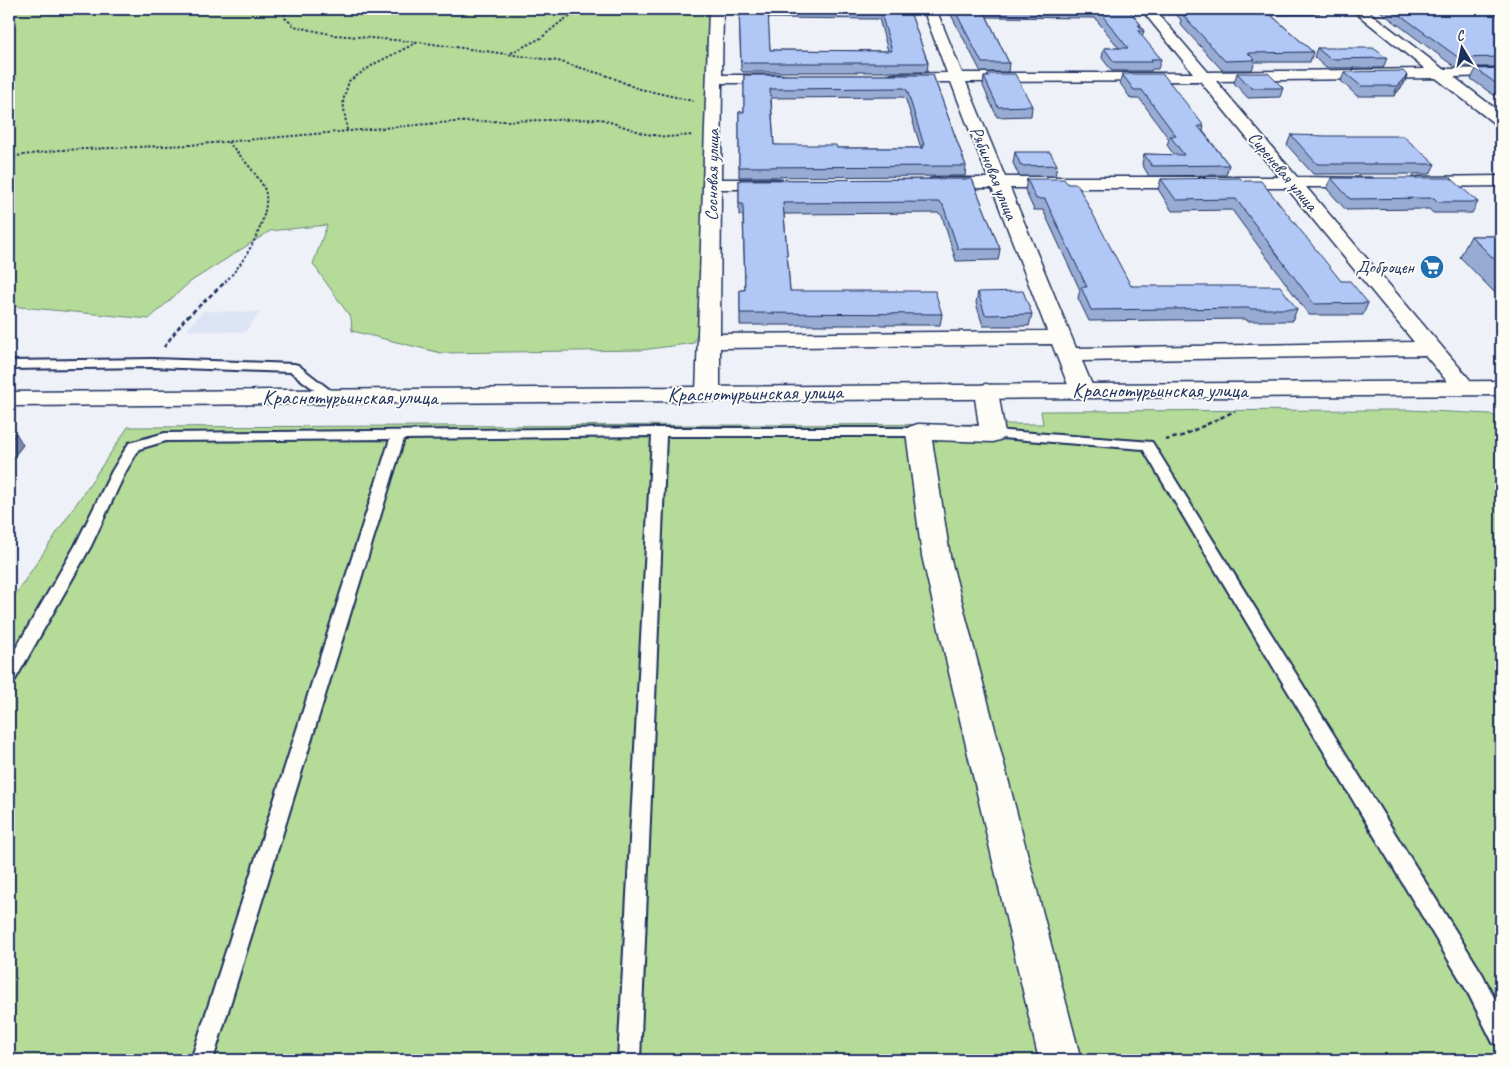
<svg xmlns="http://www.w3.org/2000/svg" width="1510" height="1069" font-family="Caveat,sans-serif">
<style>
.built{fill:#dce4f6}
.green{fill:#b4db97;stroke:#68857a}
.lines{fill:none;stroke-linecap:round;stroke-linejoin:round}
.service-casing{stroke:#1b2f5e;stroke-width:4}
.minor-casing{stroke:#1b2f5e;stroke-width:3}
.secondary-casing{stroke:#1b2f5e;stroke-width:3}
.path-far1{stroke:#1b2f5e;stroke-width:2;stroke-dasharray:2.5 2;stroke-linecap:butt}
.path{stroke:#1b2f5e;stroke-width:2.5;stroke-dasharray:4.5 3;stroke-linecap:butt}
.service{fill:#fdfcf7;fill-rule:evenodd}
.minor{fill:#fdfcf7;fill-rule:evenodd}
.secondary{fill:#fdfcf7;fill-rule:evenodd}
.wall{fill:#98abd3;stroke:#1b2f5e;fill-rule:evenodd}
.shaded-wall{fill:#7c8bac;stroke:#1b2f5e}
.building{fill:#b1c7f5;stroke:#1b2f5e;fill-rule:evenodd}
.labels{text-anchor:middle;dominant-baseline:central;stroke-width:4;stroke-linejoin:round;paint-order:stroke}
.far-street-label{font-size:18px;fill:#1b2f5e;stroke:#fdfcf7}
.far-poi-label{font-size:18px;fill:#1b2f5e;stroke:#fdfcf7;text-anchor:end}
.street-label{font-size:21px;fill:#1b2f5e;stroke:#fdfcf7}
</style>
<rect width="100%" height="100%" fill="#eef1f7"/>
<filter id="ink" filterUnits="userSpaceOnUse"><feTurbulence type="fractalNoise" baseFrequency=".02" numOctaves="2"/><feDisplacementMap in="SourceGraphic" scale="10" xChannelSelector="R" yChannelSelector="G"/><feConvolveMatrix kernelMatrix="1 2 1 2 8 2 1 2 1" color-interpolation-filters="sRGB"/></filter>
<g filter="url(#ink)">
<path class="built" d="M203,311L260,312L245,332L187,330Z"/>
<g class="green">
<path d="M9,9H711L698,330L694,343L642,350L441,353L352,331L351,318L313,264L327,225L270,231L190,282L149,319L9,306Z"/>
<path d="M1409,410L1490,414L1501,420V1060H9V604L128,427L1043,424L1041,411Z"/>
</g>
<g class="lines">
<g class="service-casing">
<g id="service">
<path d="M153,359L294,364L298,365L339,397L333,401L328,400L291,372L153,367L9,369V361Z"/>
<path d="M659,428H918L925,432L918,436H666L640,1060H618L652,436L404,439L213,1060H191L390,439L166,441L139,449L126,471L91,546L15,680L9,682V660L75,546L112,471L129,443L165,433Z"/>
<path d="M993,430L1152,442L1483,975L1501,1012V1046L1493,1043L1467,991L1143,449L988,437L986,434L988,431Z"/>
</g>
</g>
<g class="minor-casing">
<g id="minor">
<path d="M709,9H723L722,75H780L785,76L787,79L785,82L780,83H722L721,179H776L782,180L785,184L782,188L776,189H721L720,334L1047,331L992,188H936L930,187L927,183L930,179L936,178H988L951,82H895L890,81L888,78L890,75L895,74L947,73L923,9H936L962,73H1193L1141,9H1154L1208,72L1425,69L1351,9H1365L1443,69L1501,68V76L1454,77L1501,113V126L1495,124L1436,78L1216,81L1297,177L1372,178L1375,182L1372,186L1366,187H1306L1477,388L1473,393L1465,395L1457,393L1425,355L1082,361L1094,390L1090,395L1082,397L1074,395L1070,390L1052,344L720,348V393L716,398L708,400L700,398L696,393ZM1200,81L1279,177H1005L966,82ZM1010,188H1287L1414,342L1076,348Z"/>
<path d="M1501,176V186L1419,187L1413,186L1410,182L1413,178L1419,177Z"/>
<path d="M986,384L994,386L998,391L1005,434L1002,439L993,442L932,440L950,556L1081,1060H1039L922,556L906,432L909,427L918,424L979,426L974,391L978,386Z"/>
</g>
</g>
<g class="secondary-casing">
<path id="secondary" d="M1501,381V395L9,406V392Z"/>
</g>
<g class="path-far1">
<path d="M283,9L285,18L294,26L311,30L335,35L418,42L558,61L611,77L636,88L693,101"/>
<path d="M511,53L541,38L563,20L588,9"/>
<path d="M347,130L343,101L349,81L376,63L418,42"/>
<path d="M9,157L60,150L190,145L451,122L601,119L646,134L667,137L693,135"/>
<path d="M222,285C242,267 269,223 266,194C264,181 237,152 228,142"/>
</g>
<g class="path">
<path d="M164,347L184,320L223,284"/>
<path d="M1165,440L1182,436L1235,411"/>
</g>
<use href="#service" class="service"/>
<use href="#minor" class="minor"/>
<use href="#secondary" class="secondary"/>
</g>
<g class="wall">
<path d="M739,9H909L928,63L927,72H743L741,70ZM768,18L879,19L888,51L770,50Z"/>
<path d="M948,9H1128L1141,25V27L1144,31L1142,37L1161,59L1158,69H1152L1151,71H1112L1102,58L1104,48H1119L1095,18L987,17L1009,63L1008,72H981Z"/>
<path d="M1171,9H1321L1319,14L1271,15L1313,52L1310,62H1255L1252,70H1222L1180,24L1181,20Z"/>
<path d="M1377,9H1488L1501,17V67H1455Z"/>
<path d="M1317,48L1387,58L1383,68H1326L1314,57Z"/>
<path d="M1501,68V100L1471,79L1476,69Z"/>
<path d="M1344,72L1407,75L1404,84L1394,96H1357L1341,81Z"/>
<path d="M1237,73L1283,88L1280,97L1248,98L1234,83Z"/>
<path d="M988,74L1032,106L1031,116L997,117L983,86L984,77H987Z"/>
<path d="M1122,74L1204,126L1203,131L1229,165L1226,175L1149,176L1142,164L1144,154L1174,155L1167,145L1169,139L1140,99H1131L1120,83Z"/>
<path d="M744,75H933L966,166L965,176L739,177V112H744ZM903,97L906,100L921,148H837L774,145L771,98Z"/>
<path d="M1291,135L1435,164L1430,174H1313L1287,145Z"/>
<path d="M1015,152L1057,165L1055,176H1019L1013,163Z"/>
<path d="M1331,178L1478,202L1472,213H1433L1429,209L1346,210L1327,189Z"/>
<path d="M972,179L1000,249L998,260L956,261L942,216L939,213L784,214L790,291L942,314L940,325H740V290H745L743,215H739V180Z"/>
<path d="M1027,179L1131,286L1297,309L1292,321H1247L1246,319L1089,321L1078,298L1080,290L1043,210H1034L1025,190Z"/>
<path d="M1161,179L1243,181L1341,281L1368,303L1363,315H1309L1232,210L1172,211L1158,189Z"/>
<path d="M1498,228H1501V296H1498L1460,257L1471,236H1494Z"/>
<path d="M978,292L1032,314L1029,326H983L976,303Z"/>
</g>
<g class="shaded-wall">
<path d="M1407,75L1404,84L1394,96L1397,86Z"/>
<path d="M16,433L23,445L9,463V442Z"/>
</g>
<g class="building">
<path d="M739,9H909L928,63H743L741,61ZM768,10H880L892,51L770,50Z"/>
<path d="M954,9H983L1009,63H982Z"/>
<path d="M1068,9H1128L1141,25H1138L1144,31H1138L1161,59H1151L1153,62H1114L1104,48H1128L1097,9Z"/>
<path d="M1181,9H1264L1313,52L1248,53L1255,60L1225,61L1183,15H1187Z"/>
<path d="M1392,9H1488L1501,17V57L1459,58Z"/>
<path d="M1317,48H1373L1387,58L1330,59Z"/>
<path d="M1501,68V87L1476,69Z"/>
<path d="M1403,71L1407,75L1397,86H1361L1344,72Z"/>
<path d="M1237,73H1268L1283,88H1251Z"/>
<path d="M988,74H1015L1032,106L998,107L984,77H989Z"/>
<path d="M1122,74H1163L1204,126H1198L1229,165L1152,166L1144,154L1184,155L1170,136H1176L1142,90H1134Z"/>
<path d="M744,75H933L966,166L739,167V112H744ZM904,88L907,90L924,145H922L923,148H837L836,145H774L770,89Z"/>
<path d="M1291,135L1327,136H1403L1435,164H1317Z"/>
<path d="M1015,152H1050L1057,165L1021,166Z"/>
<path d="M1240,178L1243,181H1261L1341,281H1350L1368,303L1314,304L1236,199L1176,200L1161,179Z"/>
<path d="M1331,178H1451L1478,202H1438L1434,198L1350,199Z"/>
<path d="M972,179L1000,249H958L943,205L940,202L783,203L790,291H935L942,314L740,313V290H745L743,204H739V180Z"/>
<path d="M1027,179H1064L1068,184H1077L1131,286H1280L1297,309H1251L1250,308L1091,310L1081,287H1087L1045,199H1036Z"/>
<path d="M1471,236H1501V266Z"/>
<path d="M1023,291L1032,314L985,315L978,292Z"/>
<path d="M9,433H16L9,442Z"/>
</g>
</g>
<defs>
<g id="supermarket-disc" transform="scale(1.25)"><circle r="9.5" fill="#1f6fb2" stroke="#fdfcf7"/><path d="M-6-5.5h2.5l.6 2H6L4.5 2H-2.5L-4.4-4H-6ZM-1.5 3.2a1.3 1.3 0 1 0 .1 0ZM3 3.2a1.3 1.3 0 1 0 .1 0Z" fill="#fff"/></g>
</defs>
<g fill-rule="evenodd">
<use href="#supermarket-disc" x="1432" y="267"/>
</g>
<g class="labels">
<g class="far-street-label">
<text transform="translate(1283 171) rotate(50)">Сиреневая улица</text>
<text transform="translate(994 173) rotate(68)">Рябиновая улица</text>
<text transform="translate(712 175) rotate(-89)">Сосновая улица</text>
</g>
<g class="far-poi-label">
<text x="1414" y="267">Доброцен</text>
</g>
<g class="street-label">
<text x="1160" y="390">Краснотурьинская улица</text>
<text transform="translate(755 393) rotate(-1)">Краснотурьинская улица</text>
<text x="350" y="397">Краснотурьинская улица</text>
</g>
</g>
<rect width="1510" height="1069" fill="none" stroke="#fdfcf7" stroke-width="30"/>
<rect x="15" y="15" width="1480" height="1039" fill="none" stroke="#1b2f5e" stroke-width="2" filter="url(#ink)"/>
<g transform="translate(1462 48) rotate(350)" stroke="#fdfcf7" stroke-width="4" paint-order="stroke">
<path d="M0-4L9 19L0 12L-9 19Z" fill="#1b2f5e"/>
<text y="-8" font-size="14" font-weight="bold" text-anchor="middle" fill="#1b2f5e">С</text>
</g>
</svg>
